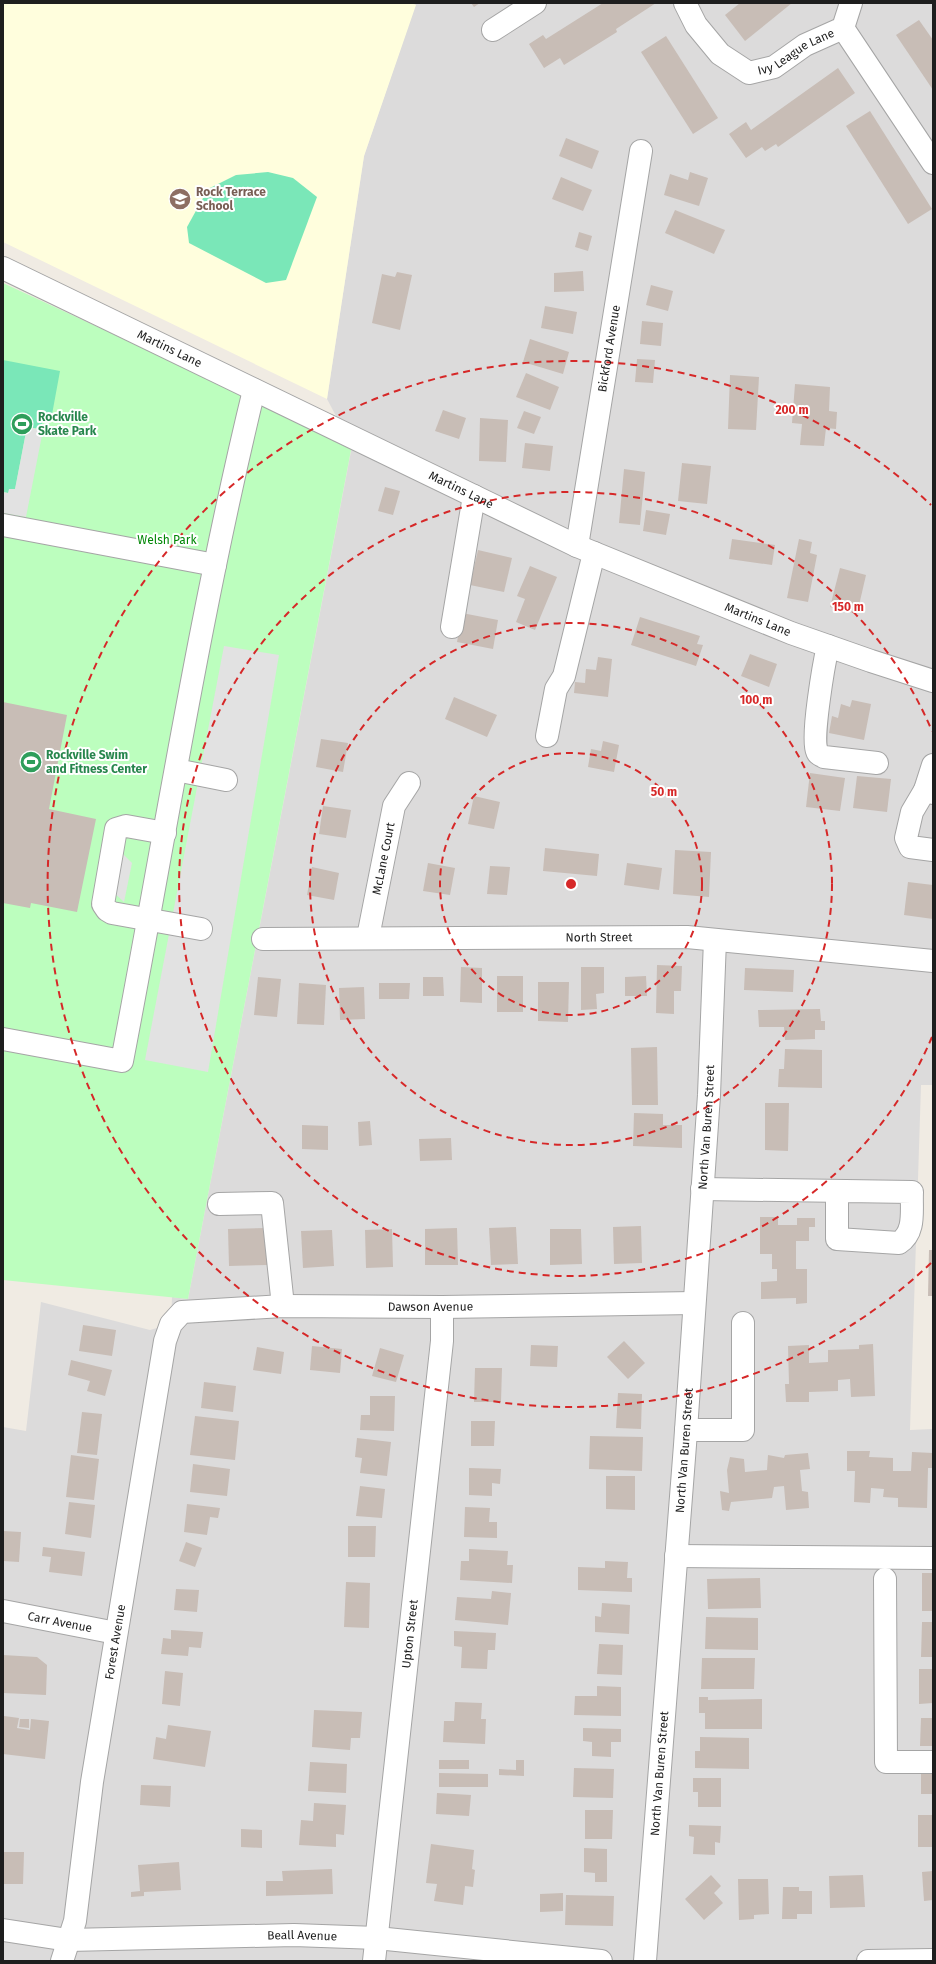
<svg xmlns="http://www.w3.org/2000/svg" width="936" height="1964" font-family="'Fira Sans',sans-serif">
<style>
.residential{fill:#dcdbdb}
.education{fill:#fffedd}
.park{fill:#bcfebe}
.pitch{fill:#7ae7b8}
.parking{fill:#e2e2e2}
.building{fill:#c8bdb6}
.lines{fill:none;stroke-linecap:round;stroke-linejoin:round}
.minor-casing{stroke:#a5a5a5;stroke-width:24}
.minor{stroke:#fff;stroke-width:22}
.ring{fill:none;stroke:#d62828;stroke-width:2;stroke-dasharray:7 5}
.labels{text-anchor:middle;dominant-baseline:central;stroke-width:4;stroke-linejoin:round;paint-order:stroke}
.street-label{font-size:12px;fill:#1e1e1e;stroke:#fff}
.education-label{font-size:12px;font-weight:bold;fill:#785e54;stroke:#fff;text-anchor:start}
.leisure-label{font-size:12px;font-weight:bold;fill:#27864d;stroke:#fff;text-anchor:start}
.park-label{font-size:12px;fill:#018706;stroke:#fff}
.centre{fill:#d62828;stroke:#fff;stroke-width:2}
.ring-label{font-size:12px;text-anchor:middle;font-weight:bold;fill:#d62828;stroke:#fff;stroke-width:4;stroke-linejoin:round;paint-order:stroke}
</style>
<rect width="100%" height="100%" fill="#f0ebe3"/>
<path class="residential" d="M416,3H933V1085H921L910,1430L933,1429V1961H3V1427L26,1431L41,1302L150,1330L171,1324L172,1297L188,1299L352,446L327,399L364,156Z"/>
<path class="education" d="M3,3H410L416,5L364,156L327,399L3,242Z"/>
<path class="park" d="M3,283L352,445L188,1299L3,1280Z"/>
<g class="pitch">
<path d="M268,172L293,178L317,197L286,280L266,283L189,243L187,227L208,189L236,175Z"/>
<path d="M3,360L60,371L51,420L43,419L41,429L27,427L15,490L8,493L3,492Z"/>
</g>
<g class="parking">
<path d="M27,427L43,430L26,517L3,513V492L8,493L9,489H15Z"/>
<path d="M224,646L279,655L208,1072L145,1060Z"/>
<path d="M119,850L132,863L124,902L111,890Z"/>
</g>
<g class="building">
<path d="M471,3H480L474,7Z"/>
<path d="M603,3H656L616,29L617,32L564,65L560,58L544,68L529,44L543,35L546,39Z"/>
<path d="M740,3H792L745,41L725,15Z"/>
<path d="M919,20L933,40V90L896,35Z"/>
<path d="M666,36L718,118L693,134L641,52Z"/>
<path d="M838,68L855,93L778,147L776,144L765,151L762,147L746,158L729,134L746,122L751,130Z"/>
<path d="M870,111L932,209L908,224L846,126Z"/>
<path d="M566,138L599,151L592,169L559,156Z"/>
<path d="M690,172L708,178L699,206L664,195L670,174L688,180Z"/>
<path d="M561,177L592,190L583,211L552,199Z"/>
<path d="M675,210L725,230L714,254L665,233Z"/>
<path d="M579,232L592,236L588,251L575,247Z"/>
<path d="M583,271L584,291L554,292V273Z"/>
<path d="M397,272L412,275L400,330L372,323L382,274L395,277Z"/>
<path d="M651,285L673,291L668,311L646,305Z"/>
<path d="M545,306L577,312L573,334L541,328Z"/>
<path d="M642,321L663,323L661,346L640,344Z"/>
<path d="M530,339L569,352L563,374L523,362Z"/>
<path d="M637,359L655,360L653,383L635,382Z"/>
<path d="M526,373L559,387L550,410L516,397Z"/>
<path d="M730,375L759,377L756,430L728,429Z"/>
<path d="M795,384L830,387L829,411L837,412L836,429L826,428L824,446L800,445L802,424L792,423Z"/>
<path d="M443,410L466,418L459,439L435,431Z"/>
<path d="M524,411L541,417L534,434L517,428Z"/>
<path d="M480,418L508,420L506,462L479,461Z"/>
<path d="M525,443L553,446L550,471L522,468Z"/>
<path d="M682,463L711,466L707,504L678,501Z"/>
<path d="M624,469L645,472L640,525L619,523Z"/>
<path d="M385,487L400,491L393,515L378,511Z"/>
<path d="M646,510L670,514L666,535L643,531Z"/>
<path d="M732,539L775,545L772,565L729,559Z"/>
<path d="M799,539L812,542L810,553L817,555L808,602L787,598Z"/>
<path d="M478,550L512,558L504,592L470,585Z"/>
<path d="M530,566L557,577L535,630L516,622L525,599L517,596Z"/>
<path d="M840,568L866,575L857,614L830,607Z"/>
<path d="M462,613L498,620L493,649L457,642Z"/>
<path d="M640,617L700,636L697,644L703,645L696,666L631,645Z"/>
<path d="M750,654L777,664L769,687L741,676Z"/>
<path d="M598,657L612,659L608,697L574,693L575,682L585,683L586,669L596,670Z"/>
<path d="M454,697L497,715L487,737L445,719Z"/>
<path d="M852,700L871,704L864,740L829,733L832,716L838,718L841,704L850,707Z"/>
<path d="M3,702L67,715L49,809L96,819L77,912L31,903L30,908L3,903Z"/>
<path d="M321,739L348,743L343,772L316,767Z"/>
<path d="M603,741L619,745L614,772L588,767L591,749L601,751Z"/>
<path d="M810,773L845,778L840,811L806,807Z"/>
<path d="M857,776L891,779L887,812L853,808Z"/>
<path d="M474,796L500,802L494,829L468,824Z"/>
<path d="M323,806L351,810L346,838L319,834Z"/>
<path d="M545,848L599,854L597,876L543,871Z"/>
<path d="M675,850L711,852L709,897L673,894Z"/>
<path d="M428,863L455,868L450,895L423,891Z"/>
<path d="M627,863L662,868L659,890L624,885Z"/>
<path d="M490,866L510,867L507,895L487,894Z"/>
<path d="M312,867L339,873L334,900L307,895Z"/>
<path d="M908,882L933,885V919L904,915Z"/>
<path d="M657,965L682,966L681,991H674V1014L656,1013Z"/>
<path d="M461,967L482,968V1003L460,1002Z"/>
<path d="M581,967H604V993L596,994L597,1009L581,1010Z"/>
<path d="M745,968L794,970L793,992L744,990Z"/>
<rect x="497" y="976" width="26" height="36"/>
<path d="M646,976L647,996H625V977Z"/>
<path d="M258,977L281,979L277,1017L254,1015Z"/>
<path d="M423,977H443L444,996H423Z"/>
<path d="M538,982H569L568,1022L538,1021Z"/>
<path d="M299,983L326,985L324,1025L297,1024Z"/>
<path d="M379,983H410L409,999H379Z"/>
<path d="M364,987L365,1019L340,1020L339,988Z"/>
<path d="M820,1009L821,1021H825V1030H815V1039L785,1040L784,1027H759L758,1010Z"/>
<path d="M657,1047L658,1105H632L631,1048Z"/>
<path d="M785,1049L822,1050V1088L778,1087L779,1069H784Z"/>
<path d="M765,1103H789L788,1151L765,1150Z"/>
<path d="M634,1113L663,1114V1125H682V1148L633,1146Z"/>
<path d="M370,1121L372,1145L359,1146L358,1122Z"/>
<path d="M302,1125L328,1126V1150L302,1149Z"/>
<path d="M451,1138L452,1160L420,1161L419,1139Z"/>
<path d="M760,1217H778V1225H797V1218H815V1227H809V1241H796V1269H807V1303L796,1304V1298L761,1299V1282L777,1281V1269H772V1254H760Z"/>
<path d="M641,1226L642,1263L614,1264L613,1227Z"/>
<path d="M516,1227L518,1264L491,1265L489,1228Z"/>
<path d="M267,1228L268,1265L229,1266L228,1229Z"/>
<path d="M457,1228L458,1265H425V1229Z"/>
<path d="M392,1229L393,1267L366,1268L365,1230Z"/>
<path d="M550,1229H581L582,1264L550,1265Z"/>
<path d="M332,1230L334,1266L303,1268L301,1231Z"/>
<path d="M929,1250H933V1296H928Z"/>
<path d="M83,1325L116,1330L112,1356L79,1351Z"/>
<path d="M624,1341L645,1363L628,1379L607,1357Z"/>
<path d="M873,1344L875,1396L851,1397L850,1379L838,1380V1391L809,1392V1402H786L785,1384H789L788,1346L809,1345V1363L828,1362V1350L859,1349V1345Z"/>
<path d="M531,1345L558,1346L557,1367L530,1366Z"/>
<path d="M312,1346L342,1349L340,1373L310,1370Z"/>
<path d="M257,1347L284,1352L281,1374L253,1370Z"/>
<path d="M380,1348L404,1355L396,1382L372,1376Z"/>
<path d="M71,1360L112,1370L105,1396L87,1391L90,1381L68,1375Z"/>
<path d="M475,1368H502L501,1402H474Z"/>
<path d="M204,1382L236,1386L233,1412L201,1408Z"/>
<path d="M618,1393L642,1394L641,1429L616,1428Z"/>
<path d="M370,1396H395L394,1431L360,1430L361,1415H370Z"/>
<path d="M82,1412L102,1414L97,1455L77,1453Z"/>
<path d="M195,1416L239,1421L235,1460L190,1455Z"/>
<path d="M471,1421H495L494,1446H471Z"/>
<path d="M590,1436L643,1437L642,1471L589,1469Z"/>
<path d="M357,1438L391,1442L387,1476L360,1473L362,1458L355,1457Z"/>
<path d="M847,1451H870L869,1457L893,1458V1471H911L912,1452L933,1453V1468H928L927,1508L898,1507V1498L883,1497L884,1489L871,1488L870,1503L854,1502L855,1471H847Z"/>
<path d="M808,1453L810,1469L800,1470L802,1491L808,1492L809,1508L786,1510L784,1486L774,1487L772,1498L731,1502L729,1511L722,1510L720,1491L729,1493L727,1470L730,1457L744,1459L745,1472L767,1470L768,1455L784,1458L785,1455Z"/>
<path d="M71,1455L99,1459L94,1500L66,1497Z"/>
<path d="M193,1464L230,1469L227,1496L190,1492Z"/>
<path d="M469,1468L501,1469L500,1484L492,1483V1496L469,1495Z"/>
<path d="M606,1476H635V1510L606,1509Z"/>
<path d="M360,1486L385,1489L382,1518L356,1516Z"/>
<path d="M69,1502L95,1505L91,1538L65,1534Z"/>
<path d="M187,1504L220,1508L218,1518L210,1517L207,1535L184,1532Z"/>
<path d="M465,1507L490,1508L489,1522H497V1538L464,1537Z"/>
<path d="M348,1526H376L375,1557H348Z"/>
<path d="M3,1531L21,1532L19,1562L3,1561Z"/>
<path d="M186,1542L202,1548L195,1567L179,1561Z"/>
<path d="M43,1547L85,1552L82,1576L49,1572L51,1557L42,1556Z"/>
<path d="M469,1549L508,1551L507,1565H513L512,1583L460,1580L461,1561H469Z"/>
<path d="M605,1561L628,1562L627,1578H632V1592L578,1590V1567L605,1568Z"/>
<rect x="922" y="1573" width="11" height="38"/>
<path d="M760,1578L761,1608L708,1609L707,1579Z"/>
<path d="M346,1582L370,1583L369,1628L344,1627Z"/>
<path d="M176,1589L199,1590L197,1612L174,1610Z"/>
<path d="M492,1591L511,1593L508,1625L455,1620L457,1597L491,1599Z"/>
<path d="M602,1603L630,1605L629,1634L595,1632V1616L601,1617Z"/>
<path d="M706,1617L758,1618V1650L705,1649Z"/>
<path d="M922,1622H933V1657H921Z"/>
<path d="M171,1630L203,1632L201,1648L189,1647L188,1656L161,1654L163,1638L171,1639Z"/>
<path d="M454,1631L496,1633L495,1650H488L487,1669L461,1668L462,1647L454,1646Z"/>
<path d="M599,1644L623,1645L622,1675L597,1674Z"/>
<path d="M3,1655L37,1657L47,1665L46,1695L3,1693Z"/>
<path d="M702,1658H755L754,1689H701Z"/>
<path d="M919,1669H933V1703L919,1704Z"/>
<path d="M165,1671L183,1673L180,1706L162,1704Z"/>
<path d="M597,1686L621,1687V1716L574,1715L575,1696H597Z"/>
<path d="M699,1697H708V1700L762,1699V1729H705V1713H699Z"/>
<path d="M455,1702L482,1703L481,1719H486L485,1744L443,1742L444,1721H454Z"/>
<path d="M314,1710L362,1712L360,1738H351L350,1750L312,1747Z"/>
<path d="M4,1716L19,1718L17,1728L30,1730L31,1719L49,1721L45,1759L3,1754Z"/>
<path d="M921,1718H933V1746H920Z"/>
<path d="M20,1719H29V1728L19,1727Z"/>
<path d="M168,1725L211,1731L205,1767L153,1759L156,1737L166,1739Z"/>
<path d="M583,1728L621,1729V1742H611V1757L592,1756V1742L583,1741Z"/>
<path d="M700,1737L749,1738V1769L695,1768V1751H700Z"/>
<rect x="439" y="1760" width="30" height="9"/>
<path d="M516,1760H524V1776L499,1775V1769L516,1770Z"/>
<path d="M310,1762L347,1764L346,1793L308,1791Z"/>
<rect x="921" y="1767" width="12" height="27"/>
<path d="M574,1768L614,1769L613,1798L573,1797Z"/>
<path d="M439,1773L488,1774V1787H439Z"/>
<path d="M693,1778H721V1807H698V1792H693Z"/>
<path d="M141,1785L171,1786L170,1807L140,1805Z"/>
<path d="M437,1793L471,1795L469,1816L436,1814Z"/>
<path d="M314,1803L346,1805L344,1835L336,1834V1847L299,1845L301,1820L313,1821Z"/>
<path d="M585,1810H613L612,1839H585Z"/>
<rect x="918" y="1815" width="15" height="32"/>
<path d="M689,1825L721,1826L720,1843L715,1842V1855L693,1854L694,1837L689,1836Z"/>
<path d="M241,1829L262,1830V1848L241,1847Z"/>
<path d="M431,1844L474,1850L472,1869L475,1870L473,1887L465,1886L463,1905L434,1901L437,1884L426,1883Z"/>
<path d="M584,1848L607,1849V1882H595V1873L584,1872Z"/>
<path d="M3,1852H24L23,1884H3Z"/>
<path d="M179,1862L181,1890L144,1892V1896L131,1897V1892L140,1891L138,1865Z"/>
<path d="M332,1869L333,1894L266,1896V1881H283L282,1871Z"/>
<path d="M933,1871V1900L924,1901L922,1872Z"/>
<path d="M711,1875L721,1886L714,1893L723,1903L704,1920L685,1899Z"/>
<path d="M863,1875L865,1907L830,1908L829,1876Z"/>
<path d="M738,1879H768L769,1914L754,1915V1919L739,1920Z"/>
<path d="M783,1887H799V1891H812V1914H797V1919H782Z"/>
<path d="M563,1893V1911L540,1912V1894Z"/>
<path d="M566,1895L614,1896L613,1926L565,1925Z"/>
</g>
<g class="lines">
<g class="minor-casing">
<g id="minor">
<path id="s1" d="M685,3L696,25L720,54L749,73L774,67L805,45L843,28L851,3"/>
<path d="M843,28L933,163"/>
<path d="M493,30L535,3"/>
<path id="s2" d="M3,268L577,546L791,633L871,661L933,681"/>
<path d="M3,525L215,565"/>
<path id="s3" d="M577,546L641,151"/>
<path d="M452,627L474,496"/>
<path d="M828,646C824,663 811,738 817,751C818,755 821,755 824,757L877,763"/>
<path d="M547,736L556,689L564,676L594,553"/>
<path d="M933,765L925,790L933,793"/>
<path d="M176,770L226,780"/>
<path d="M925,790L912,812L906,838L910,847L933,850"/>
<path d="M165,833L126,826L116,829L103,904L107,910L112,913L201,929"/>
<path id="s4" d="M368,937L394,806L409,783"/>
<path id="s5" d="M263,939L687,937L933,961"/>
<path d="M3,1039L122,1061C165,837 200,612 254,390"/>
<path d="M702,1189L912,1192C911,1210 916,1232 899,1243L837,1239V1191"/>
<path d="M219,1204L272,1203L283,1306"/>
<path d="M686,1430H743V1323"/>
<path d="M676,1556L933,1558"/>
<path d="M885,1579L886,1762H933"/>
<path id="s6" d="M3,1611L116,1633"/>
<path id="s7" d="M3,1930L68,1940L294,1935L377,1938L601,1961"/>
<path id="s8" d="M62,1961L75,1921L92,1782L165,1341L171,1324L182,1312L283,1306L442,1307L694,1303"/>
<path id="s9" d="M374,1961L442,1341V1307"/>
<path id="s10" d="M645,1961L685,1445L709,1095L715,940"/>
<path d="M868,1961L933,1960"/>
</g>
</g>
<use href="#minor" class="minor"/>
</g>
<g class="ring">
<circle cx="571" cy="884" r="131"/>
<circle cx="571" cy="884" r="261"/>
<path d="M932 1037A392 392 0 1 1 932 731"/>
<path d="M931 1263A523 523 0 1 1 931 505"/>
</g>
<defs>
<g id="school-disc" transform="scale(1.15)"><circle r="9.5" fill="#8d6e63" stroke="#fff"/><path d="M0-5L7-2L0 1L-7-2ZM-4 1L0 2.5L4 1V4Q0 6-4 4Z" fill="#fff"/></g>
<g id="stadium-disc" transform="scale(1.15)"><circle r="9.5" fill="#2e9e5b" stroke="#fff"/><path d="M0-5a6.5 5 0 1 0 0 10a6.5 5 0 1 0 0-10ZM-3.5-1.8h7v3.6h-7Z" fill="#fff"/></g>
</defs>
<g fill-rule="evenodd">
<use href="#school-disc" x="180" y="199"/>
<use href="#stadium-disc" x="22" y="424"/>
<use href="#stadium-disc" x="31" y="762"/>
</g>
<g class="labels">
<g class="street-label">
<text stroke="none"><textPath href="#s1" startOffset="149">Ivy League Lane</textPath></text>
<text stroke="none"><textPath href="#s2" startOffset="185">Martins Lane</textPath></text>
<text stroke="none"><textPath href="#s3" startOffset="200">Bickford Avenue</textPath></text>
<text stroke="none"><textPath href="#s2" startOffset="509">Martins Lane</textPath></text>
<text stroke="none"><textPath href="#s2" startOffset="833">Martins Lane</textPath></text>
<text stroke="none"><textPath href="#s4" startOffset="80">McLane Court</textPath></text>
<text stroke="none"><textPath href="#s5" startOffset="336">North Street</textPath></text>
<text stroke="none"><textPath href="#s10" startOffset="836">North Van Buren Street</textPath></text>
<text stroke="none"><textPath href="#s8" startOffset="912">Dawson Avenue</textPath></text>
<text stroke="none"><textPath href="#s10" startOffset="512">North Van Buren Street</textPath></text>
<text stroke="none"><textPath href="#s6" startOffset="58">Carr Avenue</textPath></text>
<text stroke="none"><textPath href="#s9" startOffset="329">Upton Street</textPath></text>
<text stroke="none"><textPath href="#s8" startOffset="324">Forest Avenue</textPath></text>
<text stroke="none"><textPath href="#s10" startOffset="188">North Van Buren Street</textPath></text>
<text stroke="none"><textPath href="#s7" startOffset="300">Beall Avenue</textPath></text>
</g>
<g class="education-label">
<text x="196" y="192">Rock Terrace<tspan x="196" dy="14">School</tspan></text>
</g>
<g class="leisure-label">
<text x="38" y="417">Rockville<tspan x="38" dy="14">Skate Park</tspan></text>
<text x="46" y="755">Rockville Swim<tspan x="46" dy="14">and Fitness Center</tspan></text>
</g>
<g class="park-label">
<text x="167" y="540">Welsh Park</text>
</g>
</g>
<circle cx="571" cy="884" r="6" class="centre"/>
<g class="ring-label">
<text x="792" y="414">200 m</text>
<text x="848" y="611">150 m</text>
<text x="756" y="704">100 m</text>
<text x="664" y="796">50 m</text>
</g>
<rect width="936" height="1964" fill="none" stroke="#1e1e1e" stroke-width="8"/>
</svg>
